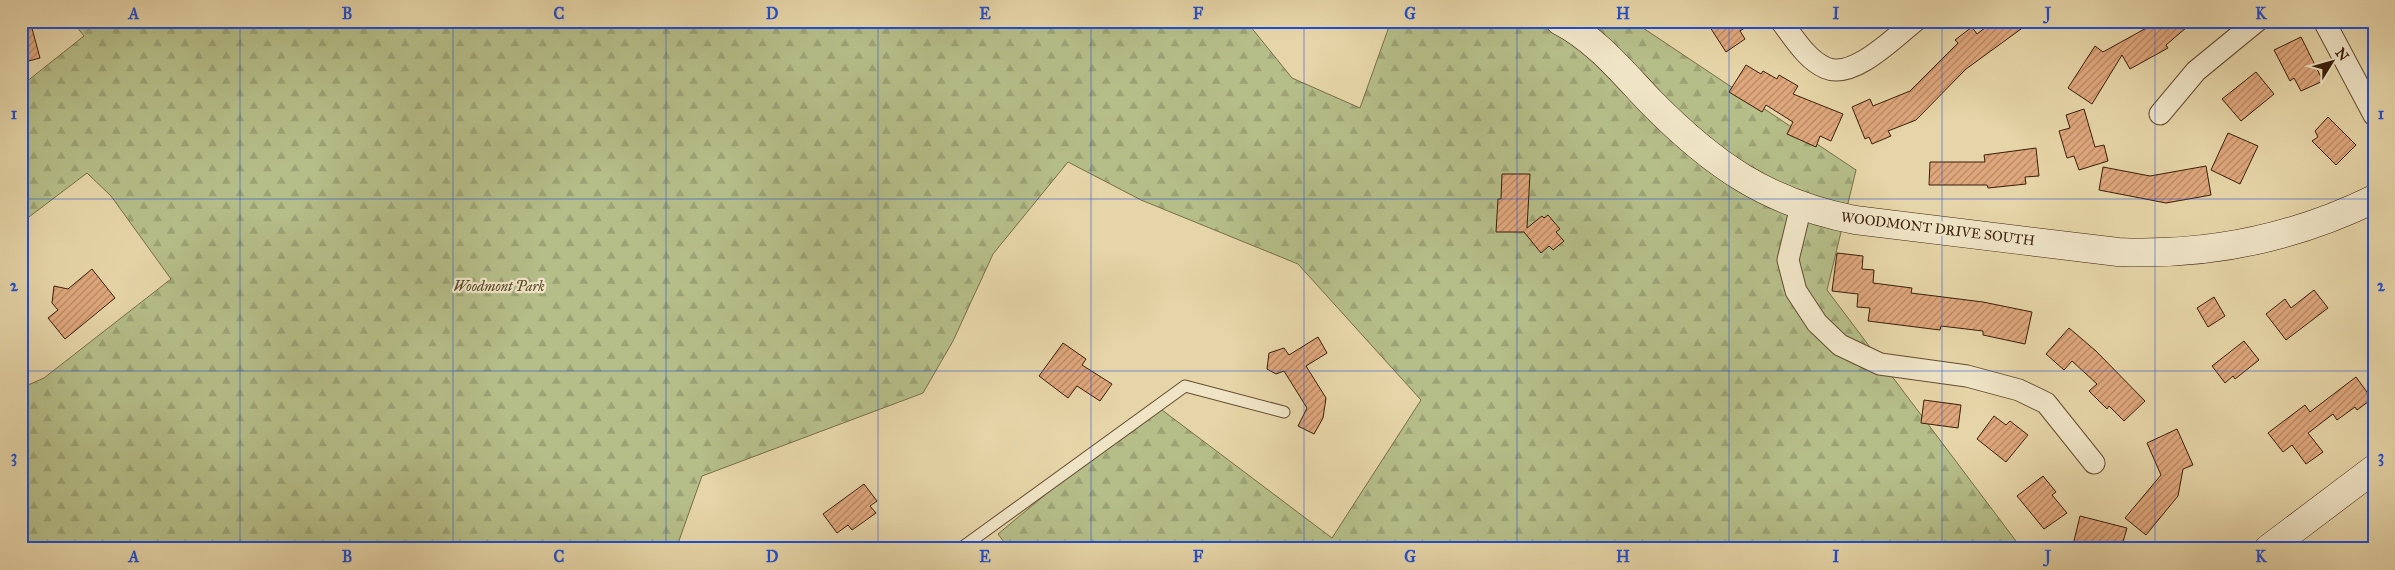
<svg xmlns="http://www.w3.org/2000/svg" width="2395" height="570" font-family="'IM FELL Great Primer',serif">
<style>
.forest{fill:url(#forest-firs);stroke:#786e48}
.building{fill:url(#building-hatch);stroke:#3a1e08}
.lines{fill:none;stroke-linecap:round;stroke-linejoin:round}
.service-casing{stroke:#654c30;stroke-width:13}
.minor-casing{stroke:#654c30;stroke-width:23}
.secondary-casing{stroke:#3a1e08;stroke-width:29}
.service{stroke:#efe4c6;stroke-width:11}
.minor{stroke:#efe4c6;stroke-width:21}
.secondary{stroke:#efe4c6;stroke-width:28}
.grid{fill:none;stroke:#1d4ed8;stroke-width:1;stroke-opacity:0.55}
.labels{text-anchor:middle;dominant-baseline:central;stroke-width:4.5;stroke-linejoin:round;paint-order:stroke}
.street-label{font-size:14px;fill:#3a1e08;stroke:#efe4c6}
.park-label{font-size:14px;font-style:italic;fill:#594628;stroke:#efe4c6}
.neatline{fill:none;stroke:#1d4ed8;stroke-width:2}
.grid-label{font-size:16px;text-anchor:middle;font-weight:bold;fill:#1d4ed8}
</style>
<defs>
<pattern id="forest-firs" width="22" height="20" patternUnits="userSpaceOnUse" patternTransform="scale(1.25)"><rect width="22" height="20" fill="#b5bd88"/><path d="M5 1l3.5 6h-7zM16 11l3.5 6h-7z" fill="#9ca274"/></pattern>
<pattern id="building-hatch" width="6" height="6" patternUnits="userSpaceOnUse" patternTransform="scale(1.25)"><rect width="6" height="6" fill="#dfa77c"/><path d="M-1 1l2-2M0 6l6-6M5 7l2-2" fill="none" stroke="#b68764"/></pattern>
</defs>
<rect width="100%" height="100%" fill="#e6d5a8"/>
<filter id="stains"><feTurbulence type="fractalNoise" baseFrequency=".004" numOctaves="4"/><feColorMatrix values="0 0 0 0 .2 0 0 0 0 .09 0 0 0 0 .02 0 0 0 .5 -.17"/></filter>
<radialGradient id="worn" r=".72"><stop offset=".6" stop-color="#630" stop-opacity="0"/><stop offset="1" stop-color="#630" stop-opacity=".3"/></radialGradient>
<path class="forest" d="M72,21H1246L1292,78L1360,108L1391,21H1600L1640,26L1856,170L1827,290L2022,549H1009L998,534L1154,404L1332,538L1421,400L1298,264L1141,200L1068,162L993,254L953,341L923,393L702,476L676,549H21V388L44,378L171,279L111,196L87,173L21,223V86L84,36Z"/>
<g class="building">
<path d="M21,21H30L40,58L21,63Z"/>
<path d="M1706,21H1755L1740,31L1745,39L1726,52Z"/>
<path d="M1994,21H2032L1966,69L1916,120L1888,131L1891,136L1872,144L1869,137L1865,139L1852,107L1870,99L1873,106L1910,91L1958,43L1955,40L1972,27L1977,34Z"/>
<path d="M2159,21H2194L2166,45L2168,48L2130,69L2122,55L2092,104L2068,88L2095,46L2103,52Z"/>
<path d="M2301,37L2323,81L2301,91L2294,78L2290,81L2274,50Z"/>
<path d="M1746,65L1761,74L1763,71L1777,79L1779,75L1798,86L1793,94L1843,114L1831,141L1820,136L1816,147L1787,134L1793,122L1766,105L1762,112L1729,92Z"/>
<path d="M2256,72L2274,94L2241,121L2222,99Z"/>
<path d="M2084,109L2095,147L2104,145L2108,161L2079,170L2074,156L2067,158L2059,131L2070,128L2066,115Z"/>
<path d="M2328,117L2356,145L2336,165L2312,141L2318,137L2315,131Z"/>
<path d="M2228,133L2258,146L2240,184L2211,170Z"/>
<path d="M2036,148L2039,176L2025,177L2026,184L1988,188L1987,185H1929L1930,162H1985L1984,155Z"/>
<path d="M2206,166L2211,195L2166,203L2099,190L2103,167L2150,176Z"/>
<path d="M1502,174H1530L1527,228L1542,216L1544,218L1548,215L1560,229L1556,232L1564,241L1553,250L1549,246L1541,253L1524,232H1496L1498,199H1501Z"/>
<path d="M1837,253L1863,256L1862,269L1874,270L1873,283L1912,288L1911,293L1983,302L2032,312L2025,344L1983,335V331L1941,326L1940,330L1868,321L1870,308L1857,307L1858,294L1832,291Z"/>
<path d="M92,269L115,298L65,339L48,318L58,310L52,303L54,286L68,289Z"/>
<path d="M2314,290L2328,308L2286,340L2266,314L2285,299L2291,308Z"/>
<path d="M2214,297L2225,316L2208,327L2197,308Z"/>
<path d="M2069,328L2096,351L2145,401L2124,421L2109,406L2107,409L2089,391L2097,384L2072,361L2064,370L2046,354Z"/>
<path d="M1318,337L1327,353L1306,366L1326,398L1323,418L1314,434L1298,426L1307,408L1284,371L1276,374L1267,369L1269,353L1284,348L1289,355Z"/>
<path d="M2244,341L2259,360L2235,379L2233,376L2225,383L2212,366Z"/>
<path d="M1063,343L1086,359L1082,365L1112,384L1100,401L1077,386L1068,398L1039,376Z"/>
<path d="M2356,377L2372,399L2357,410L2355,407L2337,420L2333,414L2308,433L2323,452L2306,464L2292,445L2283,452L2268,433L2305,405L2310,412Z"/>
<path d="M1924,400L1961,405L1958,428L1921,423Z"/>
<path d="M1994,416L2006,425L2010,421L2028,435L2006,462L1977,439Z"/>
<path d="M2177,429L2193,465L2183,469L2178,496L2146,535L2125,518L2161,475L2147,443Z"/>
<path d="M2043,476L2056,492L2052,495L2067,513L2044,529L2017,496Z"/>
<path d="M864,484L877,501L870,506L876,513L852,530L848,525L837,533L823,514Z"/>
<path d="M2080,516L2127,528L2121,549H2072Z"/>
</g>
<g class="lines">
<g class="service-casing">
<path id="service" d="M960,549L1185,386L1284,412"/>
</g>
<g class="minor-casing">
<g id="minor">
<path d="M1781,21C1794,38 1807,60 1826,68C1853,80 1895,37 1915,21"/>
<path d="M2324,21L2374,115"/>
<path d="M2160,114L2196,71L2257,21"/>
<path d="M1801,206L1788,260L1796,291L1817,323L1840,345L1880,364L1967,376L2019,390L2046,403L2094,463"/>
</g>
</g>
<g class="secondary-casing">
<g id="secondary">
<path d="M1560,21C1597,40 1623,73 1651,102C1712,164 1767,203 1855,220L2118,252C2209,256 2292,239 2374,199"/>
<path d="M2268,549L2374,469"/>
</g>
</g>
<use href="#service" class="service"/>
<use href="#minor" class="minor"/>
<use href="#secondary" class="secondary"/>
</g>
<path class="grid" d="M240,21V549M453,21V549M666,21V549M878,21V549M1091,21V549M1304,21V549M1517,21V549M1729,21V549M1942,21V549M2155,21V549M21,199H2374M21,371H2374"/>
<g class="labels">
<g class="street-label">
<text transform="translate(1938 229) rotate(7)">WOODMONT DRIVE SOUTH</text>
</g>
<g class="park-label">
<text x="499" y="286">Woodmont Park</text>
</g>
</g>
<rect width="2395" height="570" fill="none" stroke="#e6d5a8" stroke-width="55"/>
<g transform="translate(2332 62) rotate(53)" stroke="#efe4c6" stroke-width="4" paint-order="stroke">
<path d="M0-4L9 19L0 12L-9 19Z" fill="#3a1e08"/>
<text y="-8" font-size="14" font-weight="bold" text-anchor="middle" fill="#3a1e08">N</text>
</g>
<rect x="28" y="28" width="2340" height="514" class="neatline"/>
<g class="grid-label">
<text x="134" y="19">A</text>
<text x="347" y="19">B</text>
<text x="559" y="19">C</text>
<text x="772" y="19">D</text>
<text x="985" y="19">E</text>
<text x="1198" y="19">F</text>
<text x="1410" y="19">G</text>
<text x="1623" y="19">H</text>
<text x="1836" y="19">I</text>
<text x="2048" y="19">J</text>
<text x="2261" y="19">K</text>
<text x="14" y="119">1</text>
<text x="2381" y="119">1</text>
<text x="14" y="291">2</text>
<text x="2381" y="291">2</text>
<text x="14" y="462">3</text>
<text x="2381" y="462">3</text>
<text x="134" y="562">A</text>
<text x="347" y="562">B</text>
<text x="559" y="562">C</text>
<text x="772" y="562">D</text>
<text x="985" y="562">E</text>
<text x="1198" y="562">F</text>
<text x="1410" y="562">G</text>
<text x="1623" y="562">H</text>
<text x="1836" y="562">I</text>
<text x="2048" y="562">J</text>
<text x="2261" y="562">K</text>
</g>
<rect width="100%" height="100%" filter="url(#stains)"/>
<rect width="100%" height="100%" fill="url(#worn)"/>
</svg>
